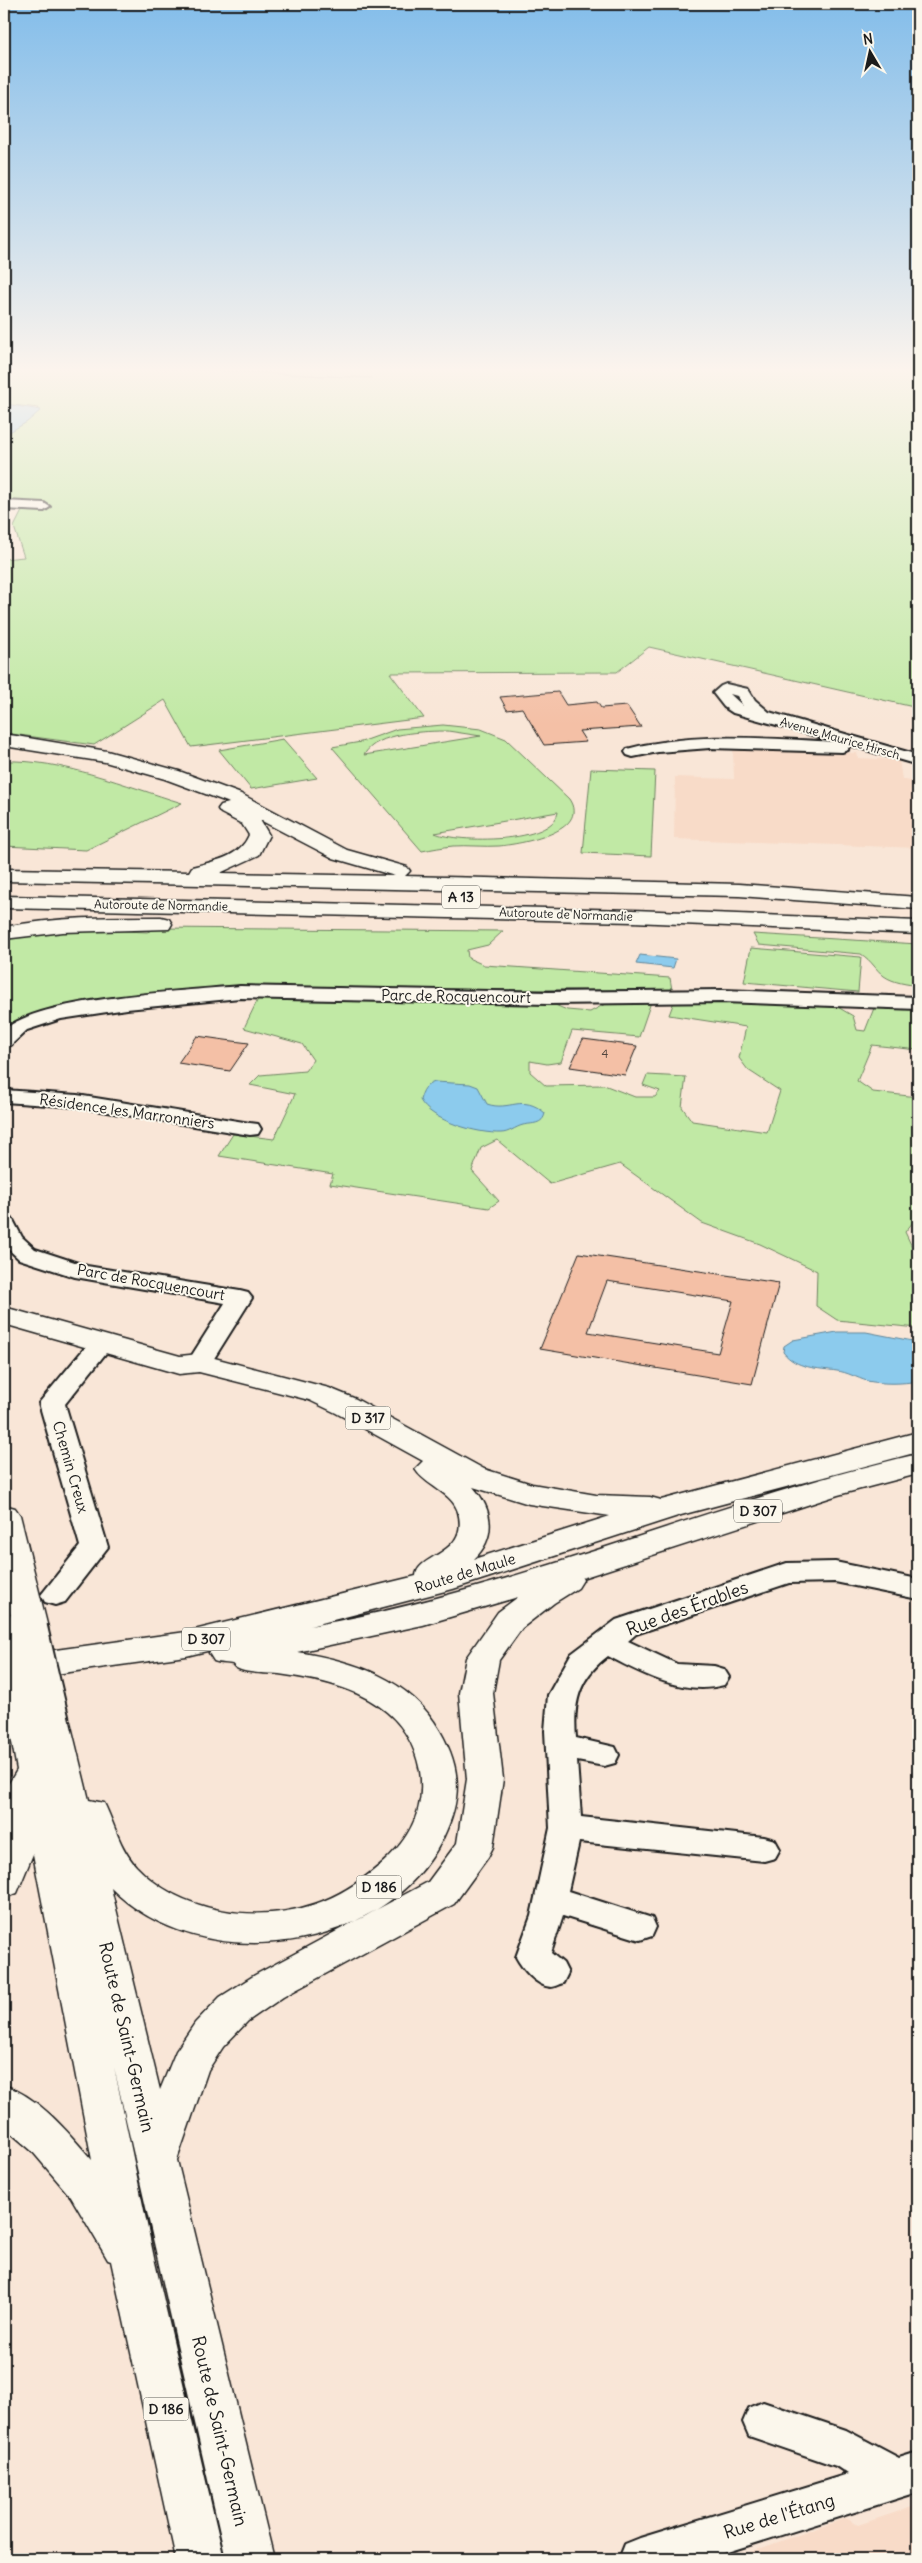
<svg xmlns="http://www.w3.org/2000/svg" width="922" height="2563" font-family="Delius,sans-serif">
<style>
.built{fill:#f8dbc8}
.green{fill:#c1e9a5;stroke:#6e8260;fill-rule:evenodd}
.water{fill:#8ccbed;stroke:#5f8599}
.building{fill:#f4c0a6;stroke:#1c1c1c;fill-rule:evenodd}
.lines{fill:none;stroke-linecap:round;stroke-linejoin:round}
.minor-casing{stroke:#1c1c1c;stroke-width:4}
.major-casing{stroke:#1c1c1c;stroke-width:3}
.highway-casing{stroke:#1c1c1c;stroke-width:3}
.minor{fill:#fbf7ec;fill-rule:evenodd}
.major{fill:#fbf7ec;fill-rule:evenodd}
.highway{fill:#fbf7ec;fill-rule:evenodd}
.major-bridge-casing{stroke:#1c1c1c;stroke-width:36;stroke-linecap:butt}
.major-bridge{stroke:#fbf7ec;stroke-width:32}
.labels{text-anchor:middle;dominant-baseline:central;stroke-width:4;stroke-linejoin:round;paint-order:stroke}
.far-street-label{font-size:12px;fill:#1c1c1c;stroke:#fbf7ec}
.number-label{font-size:12px;fill:#52453e}
.shield{fill:#fbf7ec;stroke:#5f5e5a;stroke-width:1}
.shield-label{font-size:14px;font-weight:bold;fill:#1c1c1c}
.street-label{font-size:15px;fill:#1c1c1c;stroke:#fbf7ec}
.near-street-label{font-size:18px;fill:#1c1c1c;stroke:#fbf7ec}
</style>
<rect width="100%" height="100%" fill="#f9e6d7"/>
<filter id="ink" filterUnits="userSpaceOnUse"><feTurbulence type="fractalNoise" baseFrequency=".02" numOctaves="2"/><feDisplacementMap in="SourceGraphic" scale="10" xChannelSelector="R" yChannelSelector="G"/><feConvolveMatrix kernelMatrix="1 2 1 2 8 2 1 2 1" color-interpolation-filters="sRGB"/></filter>
<g filter="url(#ink)">
<g class="built">
<path d="M733,749L857,753L858,758L899,760L902,779L918,783V848L674,839L675,777L734,779Z"/>
<path d="M918,2505V2559H743L747,2558L750,2552L846,2518L858,2525Z"/>
</g>
<g class="green">
<path d="M4,367H120L372,378L147,367H918V708L649,647L617,672L390,673L424,718L191,747L165,700L94,745L4,733V559L24,557L14,527L25,505L4,504V435L27,422L39,408L4,404Z"/>
<path d="M443,725L481,729L506,739L569,799C591,832 520,844 499,846C484,847 468,845 453,846C443,847 432,849 422,851L332,747L361,742L397,729ZM448,731L481,736L364,755C376,732 426,731 448,731ZM558,812C554,844 457,843 435,833Z"/>
<path d="M283,739L317,778L251,789L219,750Z"/>
<path d="M4,761C62,759 126,786 182,803L86,850L4,846Z"/>
<path d="M591,769L655,771L651,856L583,853Z"/>
<path d="M159,928L503,931L488,945L467,950L468,958L484,965L670,978L672,990L272,989L167,995L10,1028L4,1033V940C50,925 99,930 147,932Z"/>
<path d="M753,934L918,944V986C907,984 894,983 884,976C875,969 872,961 861,954L759,945Z"/>
<path d="M751,948L861,957L858,992L744,982Z"/>
<path d="M290,997L543,1000L567,1010L590,1012L611,1001L651,1002L639,1037L572,1031L561,1062L547,1064L530,1061V1072L546,1086L604,1085L635,1097H655L660,1091L643,1085L647,1075L686,1077L682,1107L692,1121L767,1132L780,1091L748,1070L739,1058L746,1027L669,1015L675,999L836,1006L853,1016L857,1030L865,1031L876,1003L918,1006V1050L872,1045L857,1081L873,1092L918,1097V1216L905,1232L914,1251L918,1252V1328L837,1320L816,1306L817,1271L760,1244L702,1223L620,1164L550,1184L497,1140L481,1148L472,1171L499,1201L489,1208L330,1184L333,1174L219,1156L233,1134L274,1139L295,1094L250,1085L260,1075L305,1071L313,1060L302,1044L244,1028L258,999Z"/>
</g>
<g class="water">
<path d="M4,404L41,410L27,422L4,435Z"/>
<path d="M640,955L676,959L673,968L636,964Z"/>
<path d="M435,1082L470,1084L478,1087L487,1104C510,1112 522,1093 545,1113C543,1125 532,1123 523,1125C515,1127 509,1133 501,1133C478,1134 431,1121 420,1100C423,1090 425,1085 435,1082Z"/>
<path d="M837,1332H866L918,1342V1381C902,1384 883,1384 867,1381C857,1378 847,1372 837,1371C818,1368 796,1369 783,1352L784,1346L793,1340Z"/>
</g>
<g class="building">
<path d="M558,692L566,705L597,702L601,708L627,706L641,727L579,731L586,742L544,745L522,708L507,710L500,697Z"/>
<path d="M197,1036L225,1040L249,1043L230,1071L178,1063Z"/>
<path d="M583,1039L637,1046L625,1075L570,1067Z"/>
<path d="M579,1253L779,1283L752,1384L540,1349ZM607,1281L733,1301L718,1353L588,1332Z"/>
</g>
<g class="lines">
<g class="minor-casing">
<g id="minor">
<path d="M4,501L44,503L50,507L44,511L4,509Z"/>
<path d="M726,684L748,689L755,700L769,712L918,755V765L849,745L848,750L842,752L710,748L658,752L633,757L627,755L625,752L627,749C696,731 768,739 838,742L733,713L724,707L713,693L721,686ZM730,694L737,696L743,706Z"/>
<path d="M240,986L548,992L723,990L918,997V1009L723,1002L548,1004L240,998L127,1009L61,1019L27,1030L11,1045L4,1047V1030C40,997 187,991 240,986Z"/>
<path d="M4,1090L77,1095L250,1123L258,1124L261,1129L258,1134L250,1135L77,1107L4,1102Z"/>
<path d="M4,1216L12,1218L22,1237L35,1249L87,1266L240,1291L248,1293L252,1298L208,1368L199,1371L190,1368L187,1363L225,1303L75,1277L19,1259L4,1245Z"/>
<path d="M102,1336L111,1338L114,1343L65,1404L108,1547L65,1602L55,1605L45,1602L41,1595L80,1546L39,1403L93,1338Z"/>
<path d="M835,1562L918,1579V1599L835,1582L789,1583L636,1634L628,1641L677,1664L714,1666L724,1669L729,1677L724,1685C685,1696 642,1674 608,1656C579,1678 573,1702 576,1738L615,1747L619,1755L615,1763L604,1766L577,1761L581,1817L764,1837L775,1840L780,1849L775,1858L764,1861L579,1842L568,1891L652,1918L656,1927L652,1936L640,1940L563,1916L551,1953L563,1963L568,1973L563,1983C559,1984 554,1987 551,1987C536,1986 522,1968 516,1957L531,1916L550,1828L545,1731L548,1695L571,1654L616,1620L787,1563Z"/>
<path d="M763,2402L846,2430L899,2458L918,2452V2492L705,2559H619L625,2544L640,2538L848,2474L836,2466L749,2436L743,2422L749,2408Z"/>
</g>
</g>
<g class="major-casing">
<g id="major">
<path d="M4,1307L180,1356L199,1354L329,1388L356,1399L484,1469L532,1484L596,1495L650,1497L661,1500L918,1432V1452L681,1515L453,1589L310,1626C518,1590 713,1501 918,1454V1474L838,1495L582,1578L583,1580L578,1588L554,1603L522,1628L499,1660L493,1693L503,1779L493,1847L488,1857L454,1904L283,1997L248,2021L223,2047L208,2070L177,2160L274,2559H226L114,2067L154,2258L224,2559H176L111,2261L108,2260L71,2197L32,2151L4,2127V2085C40,2098 67,2131 92,2160L33,1854L17,1893L4,1898L5,1790L17,1770L9,1726L14,1717L26,1713L38,1717L41,1713L53,1709L65,1713L70,1722L89,1800L104,1803C115,1825 119,1847 136,1866C180,1913 256,1924 315,1904C339,1896 360,1882 379,1866C409,1841 426,1809 420,1771C415,1744 401,1721 379,1706C349,1685 314,1679 279,1674C267,1673 245,1674 235,1667C234,1666 233,1664 232,1664C230,1663 219,1663 214,1661L209,1653L211,1650L186,1656L19,1679L7,1676L4,1664L7,1658L19,1655L186,1632L416,1576C417,1554 470,1555 458,1512C452,1492 425,1486 415,1469L423,1461L336,1413L309,1400L199,1372L179,1374L4,1324ZM473,1487L529,1504L610,1516L474,1559C497,1537 493,1509 473,1487ZM518,1597L498,1612L466,1658L459,1693L467,1779L457,1843L428,1882L255,1975L220,1997L195,2023L176,2051L160,2090L111,1888C200,1978 386,1955 443,1838C462,1799 462,1769 440,1731C410,1678 353,1661 297,1652L423,1625Z"/>
<path d="M4,1505L15,1508L20,1515L48,1628L43,1636L31,1640L19,1636C0,1602 1,1543 4,1505Z"/>
</g>
</g>
<g class="highway-casing">
<g id="highway">
<path d="M4,734L107,751L179,771L241,794L347,850L407,867L410,871L405,876L739,884L918,897V909L739,896L4,881V869L189,872L192,867C214,861 239,858 249,835L242,824L221,813L218,809L221,805L229,803L227,802L165,779L105,762L4,746ZM260,820L333,858L395,876L220,873L259,855L269,835Z"/>
<path d="M4,896L633,910L918,921V934L633,922L4,908Z"/>
<path d="M161,917L169,919L172,924L169,929L63,932L4,939V927C56,917 108,917 161,917Z"/>
</g>
</g>
<use href="#minor" class="minor"/>
<use href="#major" class="major"/>
<use href="#highway" class="highway"/>
<g class="major-bridge-casing">
<g id="major-bridge">
<path d="M31,1628L53,1722"/>
<path d="M5,1630L26,1726"/>
</g>
</g>
<use href="#major-bridge" class="major-bridge"/>
</g>
</g>
<linearGradient id="sky" x2="0" y2="1"><stop stop-color="#83bdea"/><stop offset="0.51" stop-color="#fcf4ed"/><stop offset="1" stop-color="#fcf4ed" stop-opacity="0"/></linearGradient>
<rect width="922" height="725" fill="url(#sky)"/>
<g class="labels">
<g class="far-street-label">
<text transform="translate(840 738) rotate(16)">Avenue Maurice Hirsch</text>
<text transform="translate(161 905) rotate(1)">Autoroute de Normandie</text>
<text transform="translate(566 914) rotate(2)">Autoroute de Normandie</text>
</g>
<g class="number-label">
<text x="605" y="1053">4</text>
</g>
<g class="shield">
<rect x="442" y="885.5" width="38" height="23" rx="4"/>
<rect x="345.5" y="1406.5" width="45" height="23" rx="4"/>
<rect x="734" y="1499.5" width="48" height="23" rx="4"/>
<rect x="182" y="1627.5" width="48" height="23" rx="4"/>
<rect x="356.5" y="1875.5" width="45" height="23" rx="4"/>
<rect x="143.5" y="2397.5" width="45" height="23" rx="4"/>
</g>
<g class="shield-label">
<text x="461" y="897">A 13</text>
<text x="368" y="1418">D 317</text>
<text x="758" y="1511">D 307</text>
<text x="206" y="1639">D 307</text>
<text x="379" y="1887">D 186</text>
<text x="166" y="2409">D 186</text>
</g>
<g class="street-label">
<text transform="translate(456 996) rotate(1)">Parc de Rocquencourt</text>
<text transform="translate(127 1111) rotate(8)">Résidence les Marronniers</text>
<text transform="translate(151 1282) rotate(10)">Parc de Rocquencourt</text>
<text transform="translate(71 1467) rotate(74)">Chemin Creux</text>
<text transform="translate(465 1573) rotate(-17)">Route de Maule</text>
</g>
<g class="near-street-label">
<text transform="translate(687 1608) rotate(-20)">Rue des Érables</text>
<text transform="translate(127 2037) rotate(77)">Route de Saint-Germain</text>
<text transform="translate(220 2431) rotate(77)">Route de Saint-Germain</text>
<text transform="translate(779 2516) rotate(-17)">Rue de l'Étang</text>
</g>
</g>
<rect width="922" height="2563" fill="none" stroke="#fbf7ec" stroke-width="20"/>
<rect x="10" y="10" width="902" height="2543" fill="none" stroke="#1c1c1c" stroke-width="2" filter="url(#ink)"/>
<g transform="translate(870 52) rotate(351)" stroke="#fbf7ec" stroke-width="4" paint-order="stroke">
<path d="M0-4L9 19L0 12L-9 19Z" fill="#1c1c1c"/>
<text y="-8" font-size="14" font-weight="bold" text-anchor="middle" fill="#1c1c1c">N</text>
</g>
</svg>
